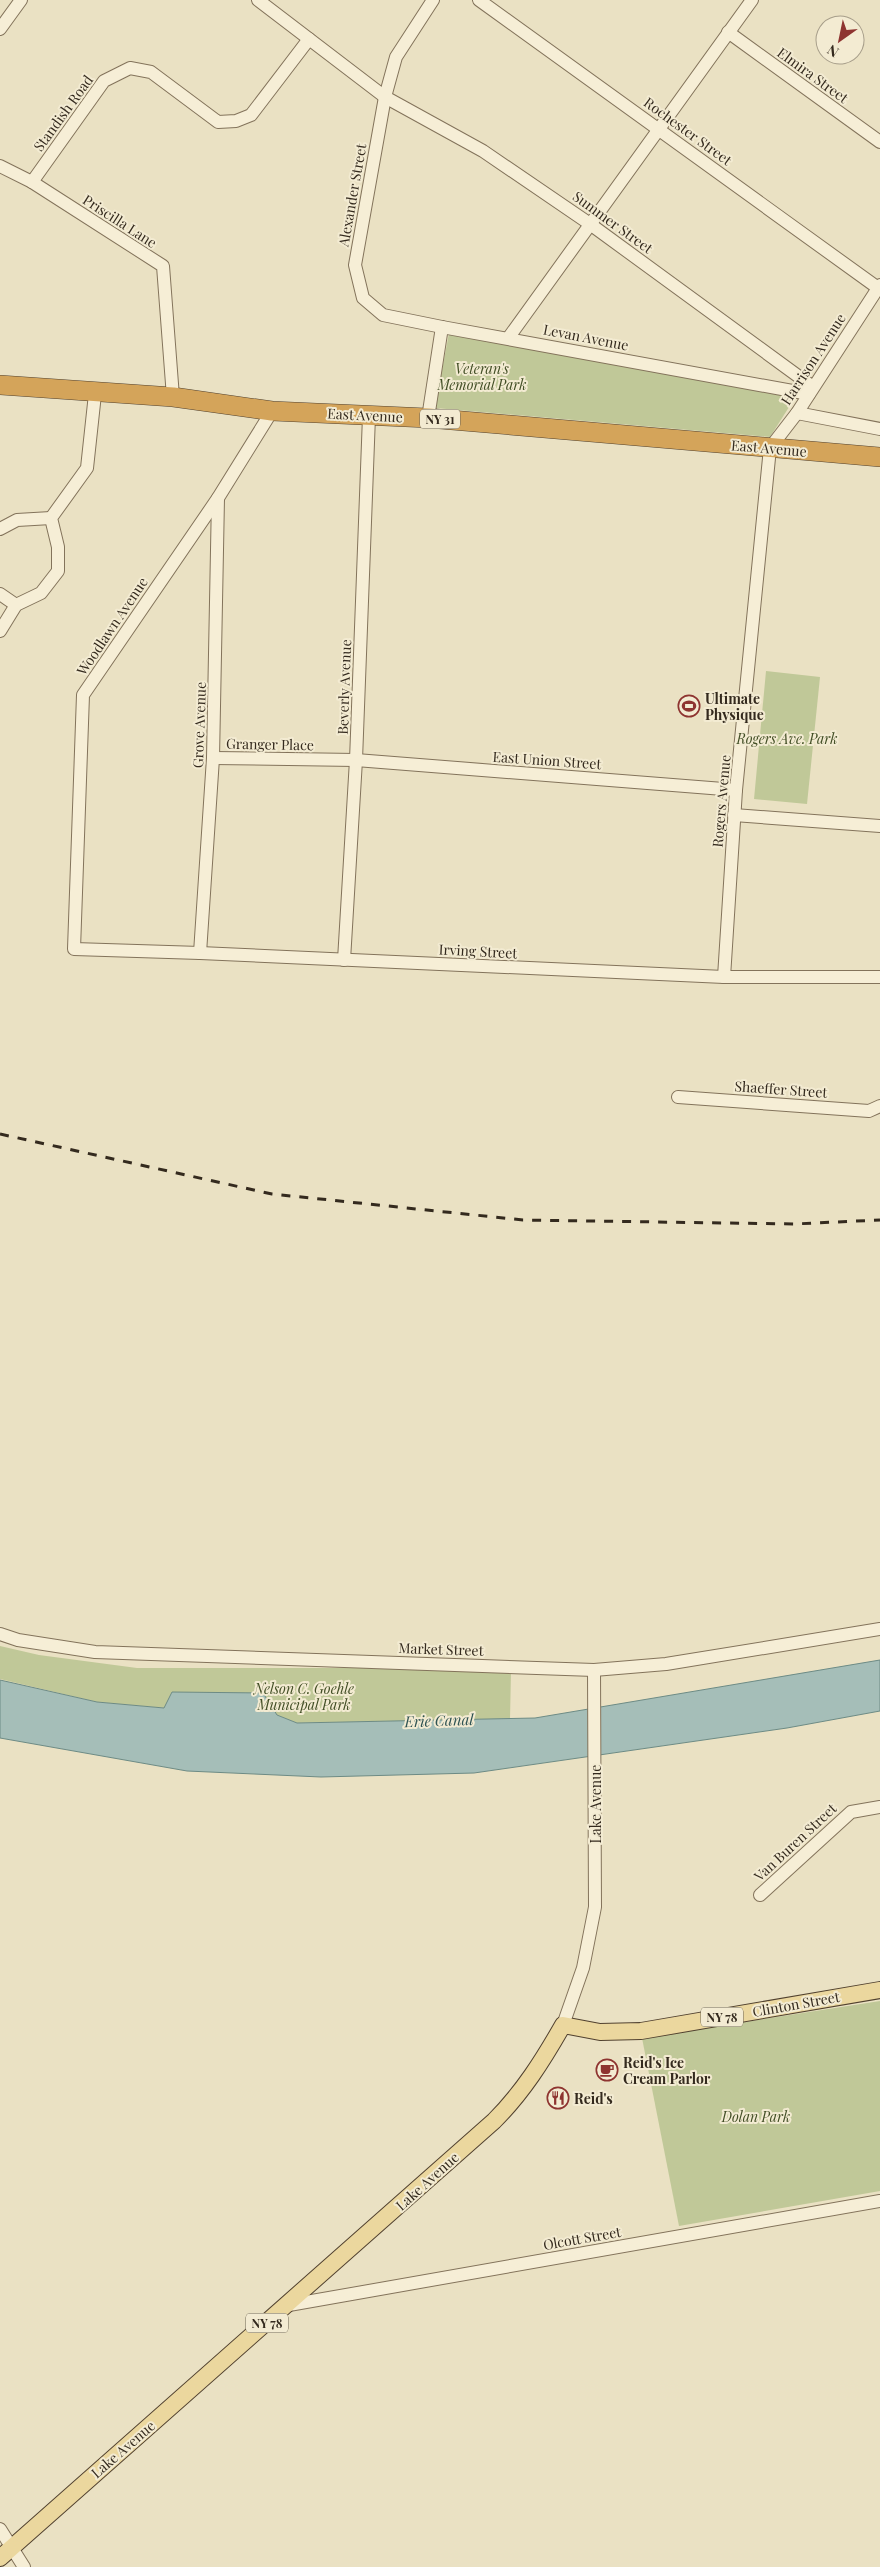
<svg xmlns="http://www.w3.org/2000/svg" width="880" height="2567" font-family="'Playfair Display',serif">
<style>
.green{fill:#c0c898}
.water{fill:#a5beb8;stroke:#6d8b85}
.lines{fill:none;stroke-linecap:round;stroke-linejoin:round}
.minor-casing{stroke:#83735b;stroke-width:14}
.major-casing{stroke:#51412f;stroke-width:18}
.highway-casing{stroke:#51412f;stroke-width:20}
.minor{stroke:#f6eed6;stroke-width:12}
.major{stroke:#ebd79e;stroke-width:16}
.highway{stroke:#d4a45a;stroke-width:19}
.rail{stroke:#342a1e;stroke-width:3;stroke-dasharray:9 9;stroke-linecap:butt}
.labels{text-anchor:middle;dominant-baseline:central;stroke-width:4;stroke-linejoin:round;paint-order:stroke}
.shield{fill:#f3ebd2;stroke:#6d6454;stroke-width:1}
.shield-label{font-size:12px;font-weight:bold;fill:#342a1e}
.street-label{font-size:14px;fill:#342a1e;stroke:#f3ebd2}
.park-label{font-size:14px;font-style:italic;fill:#434f26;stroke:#f3ebd2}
.poi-label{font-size:14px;font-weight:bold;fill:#342a1e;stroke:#f3ebd2;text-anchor:start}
.water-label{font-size:15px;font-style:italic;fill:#2f5353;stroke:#f3ebd2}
</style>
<rect width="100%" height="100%" fill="#eae1c3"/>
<g class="green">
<path d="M449,333L796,396L770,437L435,408Z"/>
<path d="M766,671L820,677L807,804L754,799Z"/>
<path d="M0,1646L39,1655L137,1668H399L511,1671L510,1719L297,1723L277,1715L172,1692L165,1708L97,1702L0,1679Z"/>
<path d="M880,2001V2191L679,2226L642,2038Z"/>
</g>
<path class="water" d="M880,1660V1711L787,1728L474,1773L321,1777L187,1771L0,1738V1680L97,1702L164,1708L172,1692L263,1693L277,1715L297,1723L535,1718Z"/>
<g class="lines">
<g class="minor-casing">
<g id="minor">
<path d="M258,0L385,97L483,151L590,224L813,387"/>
<path d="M433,0L396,57L385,97L355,265L363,298L383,315L442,327L809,394"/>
<path d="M479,0L878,288"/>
<path d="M0,29L21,0"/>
<path d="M728,32L880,142"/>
<path d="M0,166L32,182L163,266L173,397"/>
<path d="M32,182L104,81L130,68L151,72L218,122L236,121L251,115L309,39"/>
<path d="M509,337L752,0"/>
<path d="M272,411L218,498L83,695L74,949L200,953L724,977H880"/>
<path d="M797,413L880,429"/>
<path d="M428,418L442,327"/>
<path d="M0,529L17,520L51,518"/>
<path d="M0,594L16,605"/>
<path d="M0,631L16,605L41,593L58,571V547L51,518L87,468L95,394"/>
<path d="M213,758L356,760L736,790"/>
<path d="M734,815L880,826"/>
<path d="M200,953L213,758L218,498"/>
<path d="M344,960L356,760L369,416"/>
<path d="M724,977L736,790L770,448L797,413L880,285"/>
<path d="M678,1097L869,1111L880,1106"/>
<path d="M0,1634L18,1640L95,1652L594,1670L666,1664L880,1629"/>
<path d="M760,1895L851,1812L880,1807"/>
<path d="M563,2025L583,1968L595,1907L594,1670"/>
<path d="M289,2305L880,2201"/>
<path d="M0,2529L24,2567"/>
</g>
</g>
<g class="major-casing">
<path id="major" d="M0,2558L494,2121C523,2092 543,2060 563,2025L600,2032L641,2031L880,1990"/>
</g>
<g class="highway-casing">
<path id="highway" d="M0,385L173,397L272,411L428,418L880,457"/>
</g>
<use href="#minor" class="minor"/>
<use href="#major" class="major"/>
<use href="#highway" class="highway"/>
<path class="rail" d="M0,1134L272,1194L523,1220L794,1224L880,1220"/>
</g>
<defs>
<g id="stadium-ring" transform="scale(1.125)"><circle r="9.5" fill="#f3ebd2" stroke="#8e3430" stroke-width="1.5"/><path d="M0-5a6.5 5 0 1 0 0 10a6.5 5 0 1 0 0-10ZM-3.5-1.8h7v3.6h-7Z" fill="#8e3430"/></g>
<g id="cafe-ring" transform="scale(1.125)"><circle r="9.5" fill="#f3ebd2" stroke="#8e3430" stroke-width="1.5"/><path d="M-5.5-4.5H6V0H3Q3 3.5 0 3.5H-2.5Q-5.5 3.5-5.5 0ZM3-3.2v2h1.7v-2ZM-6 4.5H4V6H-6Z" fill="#8e3430"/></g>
<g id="restaurant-ring" transform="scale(1.125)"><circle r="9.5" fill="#f3ebd2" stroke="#8e3430" stroke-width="1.5"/><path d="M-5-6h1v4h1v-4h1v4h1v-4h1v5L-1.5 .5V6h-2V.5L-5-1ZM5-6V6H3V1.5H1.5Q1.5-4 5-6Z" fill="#8e3430"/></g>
</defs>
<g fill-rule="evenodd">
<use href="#stadium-ring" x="689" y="706"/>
<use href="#cafe-ring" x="607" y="2070"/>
<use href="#restaurant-ring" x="558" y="2098"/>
</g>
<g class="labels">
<g class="shield">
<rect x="420" y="409.5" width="40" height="19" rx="4"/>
<rect x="701" y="2007.5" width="42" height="19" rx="4"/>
<rect x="246" y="2313.5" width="42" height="19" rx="4"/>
</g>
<g class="shield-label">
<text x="440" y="419">NY 31</text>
<text x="722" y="2017">NY 78</text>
<text x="267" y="2323">NY 78</text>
</g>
<g class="street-label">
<text transform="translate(813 75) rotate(36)">Elmira Street</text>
<text transform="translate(63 113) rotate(-54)">Standish Road</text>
<text transform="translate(688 131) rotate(36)">Rochester Street</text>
<text transform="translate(352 195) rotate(-80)">Alexander Street</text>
<text transform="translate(120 221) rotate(33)">Priscilla Lane</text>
<text transform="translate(613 222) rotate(36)">Summer Street</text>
<text transform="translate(586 337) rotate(11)">Levan Avenue</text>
<text transform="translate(813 359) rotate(-57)">Harrison Avenue</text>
<text transform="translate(365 415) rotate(3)">East Avenue</text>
<text transform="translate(769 448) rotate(5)">East Avenue</text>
<text transform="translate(112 626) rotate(-56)">Woodlawn Avenue</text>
<text transform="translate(344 687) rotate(-88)">Beverly Avenue</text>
<text transform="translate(199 725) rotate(-88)">Grove Avenue</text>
<text transform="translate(270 744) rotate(1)">Granger Place</text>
<text transform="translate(547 760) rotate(4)">East Union Street</text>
<text transform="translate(721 801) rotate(-85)">Rogers Avenue</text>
<text transform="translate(478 951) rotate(3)">Irving Street</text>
<text transform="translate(781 1089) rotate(4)">Shaeffer Street</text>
<text transform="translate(441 1649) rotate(2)">Market Street</text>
<text transform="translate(595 1804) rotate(-90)">Lake Avenue</text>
<text transform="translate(795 1842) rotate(-43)">Van Buren Street</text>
<text transform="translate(796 2004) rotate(-10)">Clinton Street</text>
<text transform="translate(427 2181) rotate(-42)">Lake Avenue</text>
<text transform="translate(582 2238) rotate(-10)">Olcott Street</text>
<text transform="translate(123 2449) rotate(-41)">Lake Avenue</text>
</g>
<g class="park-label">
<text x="482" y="368">Veteran's<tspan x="482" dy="16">Memorial Park</tspan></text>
<text x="787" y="738">Rogers Ave. Park</text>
<text x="304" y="1688">Nelson C. Goehle<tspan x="304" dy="16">Municipal Park</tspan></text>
<text x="756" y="2116">Dolan Park</text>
</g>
<g class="poi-label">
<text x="705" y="698">Ultimate<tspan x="705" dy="16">Physique</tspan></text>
<text x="623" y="2062">Reid's Ice<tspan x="623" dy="16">Cream Parlor</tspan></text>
<text x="574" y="2098">Reid's</text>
</g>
<g class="water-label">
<text transform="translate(439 1720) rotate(-2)">Erie Canal</text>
</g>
</g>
<g transform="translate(840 40) rotate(213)"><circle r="24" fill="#f3ebd2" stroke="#a79e8a"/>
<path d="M0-4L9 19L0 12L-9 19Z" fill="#8e3430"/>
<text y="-8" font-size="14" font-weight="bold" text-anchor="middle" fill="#342a1e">N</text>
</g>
</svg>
